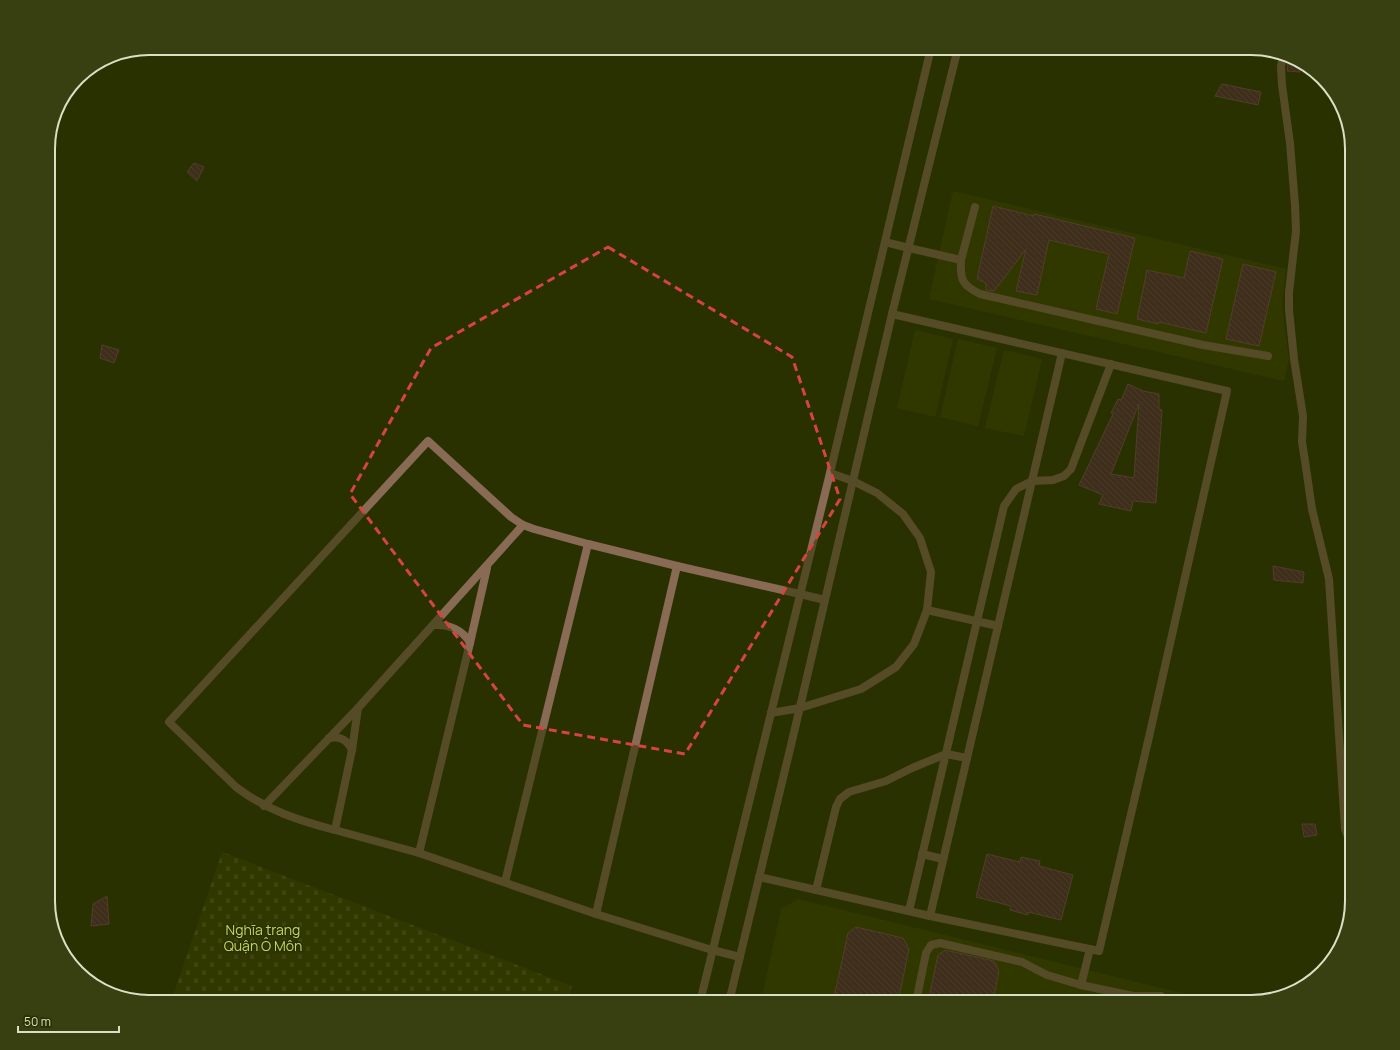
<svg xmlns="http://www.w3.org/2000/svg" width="1400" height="1050" font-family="Manrope,sans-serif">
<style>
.cemetery{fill:url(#cemetery-stones)}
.pitch{fill:#394100}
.building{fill:url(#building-back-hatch);stroke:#804e5f;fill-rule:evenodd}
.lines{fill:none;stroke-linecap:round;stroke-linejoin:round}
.lane{stroke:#896a54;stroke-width:8}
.street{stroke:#896a54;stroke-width:8}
.marked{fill:none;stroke:#d74440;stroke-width:3;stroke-dasharray:8 5;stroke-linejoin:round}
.labels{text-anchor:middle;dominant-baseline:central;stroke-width:3;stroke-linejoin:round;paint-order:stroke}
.park-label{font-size:14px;fill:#c2d662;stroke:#2a3100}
.rim{fill:none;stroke:#dae0c5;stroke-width:2}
</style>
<defs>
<pattern id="cemetery-stones" width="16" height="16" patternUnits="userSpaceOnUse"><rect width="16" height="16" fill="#394100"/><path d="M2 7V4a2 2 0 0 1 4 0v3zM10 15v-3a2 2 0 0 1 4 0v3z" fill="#555c24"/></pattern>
<pattern id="building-back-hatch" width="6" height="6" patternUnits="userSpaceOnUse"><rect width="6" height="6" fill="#592a3c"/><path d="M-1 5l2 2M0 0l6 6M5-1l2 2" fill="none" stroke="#704957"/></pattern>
</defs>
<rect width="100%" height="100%" fill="#2a3100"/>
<path class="cemetery" d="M222,852L572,986L567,1002H171Z"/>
<g class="pitch">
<path d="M953,191L1286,269L1282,305L1289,359L1284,381L929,299Z"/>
<path d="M915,330L953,339L935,417L897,408Z"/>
<path d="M958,339L997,348L978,426L940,417Z"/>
<path d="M1004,350L1042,359L1024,436L985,428Z"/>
<path d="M798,899L1218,1002H761L781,909Z"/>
</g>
<g class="building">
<path d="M1289,56L1301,63L1300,72L1287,71Z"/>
<path d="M1222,84L1261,92L1258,105L1215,96Z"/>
<path d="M194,163L204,167L197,181L187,172Z"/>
<path d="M993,206L1034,216V214L1135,238L1117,314L1096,309L1109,254L1049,240L1037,295L1016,291L1026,249L995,290L993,291L986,290V283L977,279Z"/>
<path d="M1190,251L1223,259L1206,333L1159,322L1158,324L1137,319L1147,270L1184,278Z"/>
<path d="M1243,264L1276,272L1259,346L1226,339Z"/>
<path d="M102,345L119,350L114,363L100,358Z"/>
<path d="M1128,384L1143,391L1159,394V409L1162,410L1156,503L1133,501L1131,511L1099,504L1103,495L1079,485L1113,414L1111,413L1118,399L1121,400ZM1139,404L1134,478L1111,474Z"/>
<path d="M1273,566L1304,572L1303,583L1274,580Z"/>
<path d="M1302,824H1315L1317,835L1304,837Z"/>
<path d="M987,854L1020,862L1021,857L1040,861L1039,866L1073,875L1061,920L1028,912V915L1010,910L1011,906L976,897Z"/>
<path d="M107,896L109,924L91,926L93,904Z"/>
<path d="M856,927L903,938L909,949L898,1002H833L848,933Z"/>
<path d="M945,950L994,961L999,971L993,1002H928L938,955Z"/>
</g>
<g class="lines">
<g class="lane">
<path d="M975,207L961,260C960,280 962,285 980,294L1203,345L1268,356"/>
<path d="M909,248L961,260"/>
<path d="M927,610L998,626"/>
<path d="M434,625C449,624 463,630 470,643"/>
<path d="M771,713L800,708L861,689L896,667L914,644L927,610L931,572L920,538L903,514L877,493L853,481L830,473"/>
<path d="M329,738C341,736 347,740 352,750"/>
<path d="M264,806L358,708"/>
<path d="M335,830C300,821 266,810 236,787L169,722L428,441L511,517L523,525"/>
<path d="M419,853L470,643L487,568"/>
<path d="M922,854L943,859"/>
<path d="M759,877L930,916L1099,951L1149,737L1227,391L892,314"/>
<path d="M505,882L588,544"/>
<path d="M816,890L836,807L840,799L849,792L886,781L912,768L946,754L967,758"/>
<path d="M909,911L1004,506L1016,489L1032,481L1053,480L1064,476L1071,469L1111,364"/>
<path d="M596,914L419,853L335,830L352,750L358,708L523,525L534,529L588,544L677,566"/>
<path d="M930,916L1062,353"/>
<path d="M712,950L596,914L677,566L800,594"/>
<path d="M1081,985L1090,949"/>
<path d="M916,1002L926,953L931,945L940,943L1022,962L1047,975L1081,985L1133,996H1161"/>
</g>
<g class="street">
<path d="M1284,53L1281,66L1282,85L1290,143L1295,205L1296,231L1289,292V310L1294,359L1303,416L1302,442L1305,461L1312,509L1329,579L1345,829L1352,847"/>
<path d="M885,242L909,248"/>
<path d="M800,594L825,600"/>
<path d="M712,950L740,957"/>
<path d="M700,1002L830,473L931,48"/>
<path d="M729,1002L792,741L892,314L958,48"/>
</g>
</g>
<path d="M0 0H1400V1050H0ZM608,247L792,357L840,499L685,754L523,725L350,494L431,348Z" fill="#2a3100" fill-opacity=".55" fill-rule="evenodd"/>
<path class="marked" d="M608,247L792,357L840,499L685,754L523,725L350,494L431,348Z"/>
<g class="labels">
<g class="park-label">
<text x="263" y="929">Nghĩa trang<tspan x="263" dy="16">Quận Ô Môn</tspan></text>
</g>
</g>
<path d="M0 0H1400V1050H0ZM149 55H1251A94 94 0 0 1 1345 149V901A94 94 0 0 1 1251 995H149A94 94 0 0 1 55 901V149A94 94 0 0 1 149 55Z" fill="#383f10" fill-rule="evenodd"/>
<path class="rim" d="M149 55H1251A94 94 0 0 1 1345 149V901A94 94 0 0 1 1251 995H149A94 94 0 0 1 55 901V149A94 94 0 0 1 149 55Z"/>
<path d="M18 1026v6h101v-6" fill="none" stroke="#dae0c5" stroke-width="2"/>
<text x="24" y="1026" font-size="12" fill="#dae0c5" stroke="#2a3100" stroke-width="3" paint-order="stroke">50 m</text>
</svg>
